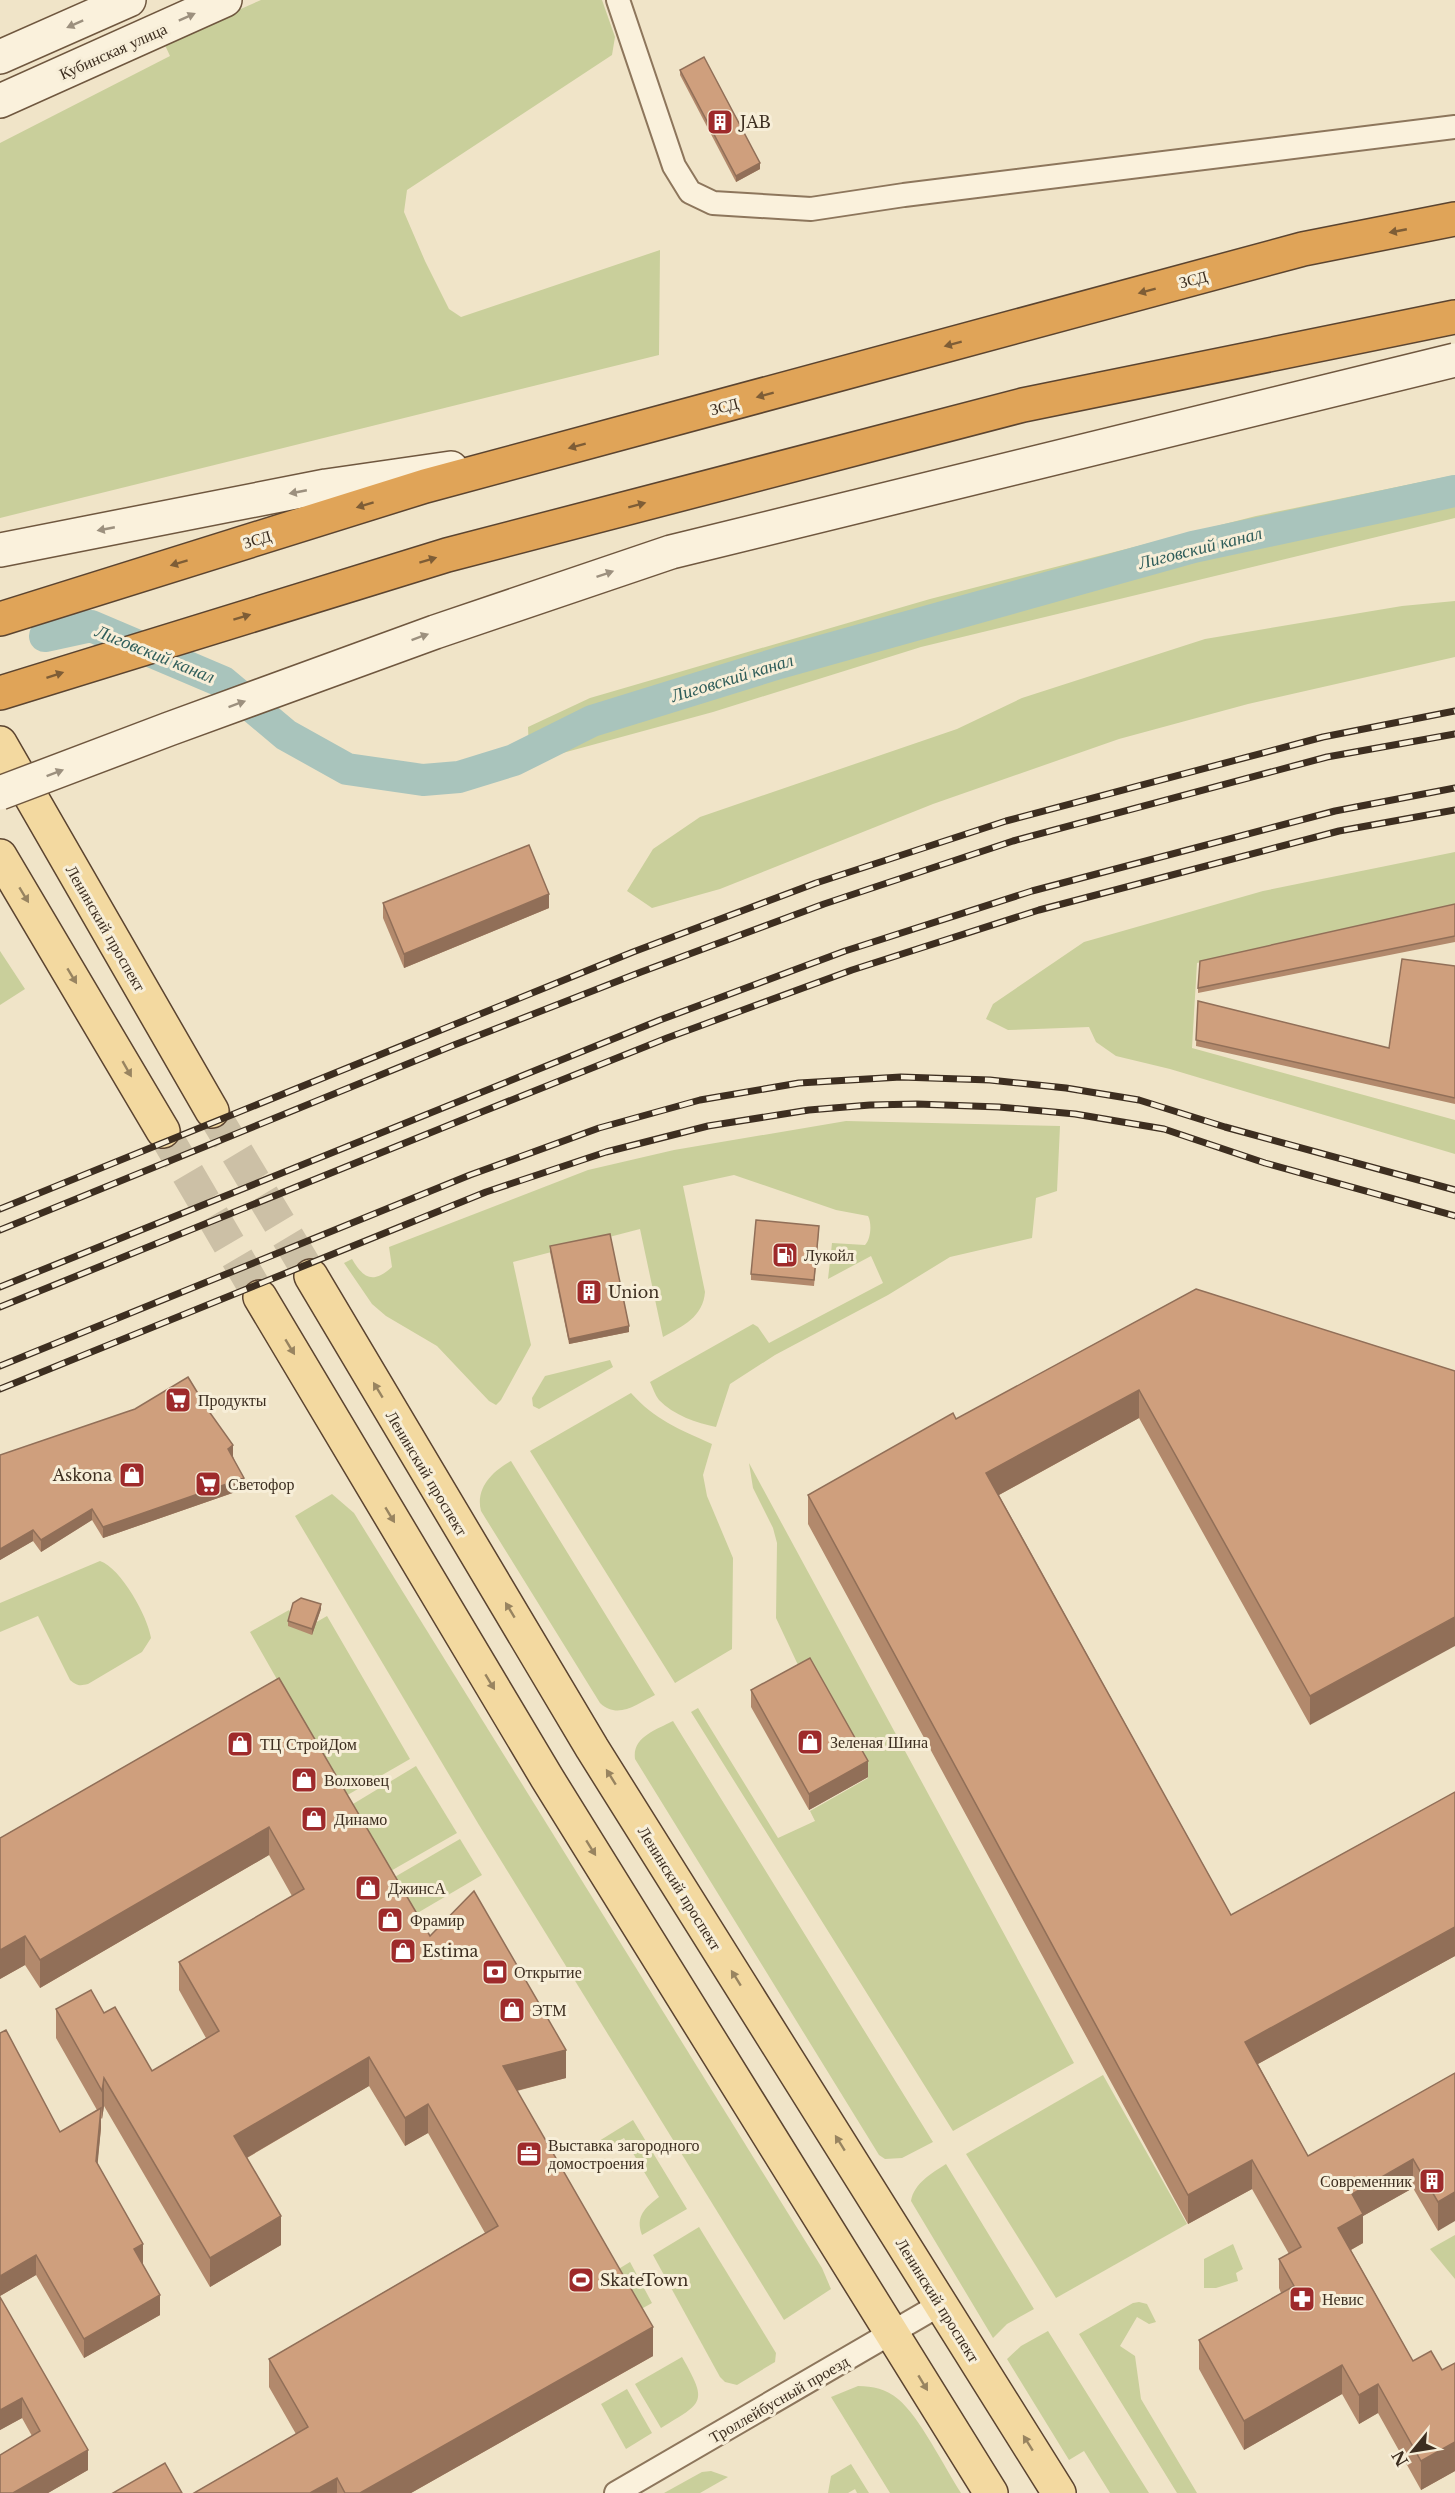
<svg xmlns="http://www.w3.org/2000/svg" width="1455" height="2493" font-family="'Libre Baskerville',serif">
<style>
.green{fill:#c9cf9b}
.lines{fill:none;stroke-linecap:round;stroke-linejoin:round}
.canal{stroke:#a9c4bc;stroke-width:32}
.primary-tunnel{stroke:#ccc0a6;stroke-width:33;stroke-dasharray:33 16;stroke-linecap:butt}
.street-casing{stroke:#8d765c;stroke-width:26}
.secondary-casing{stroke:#6f573f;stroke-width:36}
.primary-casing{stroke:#5b4430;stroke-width:36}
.highway-casing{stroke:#5b4430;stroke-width:36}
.street{stroke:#faf1dc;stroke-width:22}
.secondary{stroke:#faf1dc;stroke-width:33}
.primary{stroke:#f3d9a0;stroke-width:33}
.highway{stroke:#e0a458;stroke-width:33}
.rail-casing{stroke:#3d2e20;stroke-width:7}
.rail{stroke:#f7eed8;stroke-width:4.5;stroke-dasharray:14;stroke-linecap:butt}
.secondary-bridge-casing{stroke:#6f573f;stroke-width:36;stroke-linecap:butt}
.secondary-bridge{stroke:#faf1dc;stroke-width:33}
.wall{fill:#b2896c}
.shaded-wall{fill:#916f58}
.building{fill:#cf9f7d;stroke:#916f58;stroke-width:1.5}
.oneway{fill:#9c907e}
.oneway2{fill:#7e5d36}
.oneway3{fill:#988460}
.labels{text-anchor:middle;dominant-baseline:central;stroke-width:6;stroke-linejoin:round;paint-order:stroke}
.street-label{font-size:16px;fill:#3d2e20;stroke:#f7eed8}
.poi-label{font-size:16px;fill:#3d2e20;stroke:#f7eed8;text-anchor:start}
.water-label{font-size:18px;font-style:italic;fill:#2f5d5a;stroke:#f7eed8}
</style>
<rect width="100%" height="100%" fill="#f0e4c8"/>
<g class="green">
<path d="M261,0H602L615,37L612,55L407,190L404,212L425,261L449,309L461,317L660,250L659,355L0,518V143L170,56L164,43Z"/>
<path d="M1455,475V518L921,647L713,712L537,760L529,752L528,727L590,698L930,599L1256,516Z"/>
<path d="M1455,601V657L1248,704L1119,739L933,804L720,889L652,908L627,891L653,849L700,817L957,729L1022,698L1205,639L1402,606Z"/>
<path d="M1455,852V906L1197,963L1192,1048L1455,1120V1154L1170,1069L1116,1056L1096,1042L1089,1027L1008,1030L986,1019L993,1004L1084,942L1263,891Z"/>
<path d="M0,951L25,989L0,1005Z"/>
<path d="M846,1121L1060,1126L1057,1191L1036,1198L1032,1238L950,1257L888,1295L775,1355L730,1384L716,1427C697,1423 673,1415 659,1400C655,1395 653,1388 650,1382L753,1324L758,1327L769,1343L883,1283L871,1256L828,1279L832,1243L865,1245C871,1239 872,1223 868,1216L836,1210L734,1175L683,1186L705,1292C703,1317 683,1326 663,1337L640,1229L513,1262L531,1345L501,1400L496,1405L489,1401L437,1346L386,1316L372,1304L344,1263L352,1259C364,1279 373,1284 392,1267L389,1247L588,1170L674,1150Z"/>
<path d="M610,1360L613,1367L539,1409L533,1406L532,1398L545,1376Z"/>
<path d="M631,1393C655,1420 679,1429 712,1444L703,1475L707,1496L733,1558L732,1649L675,1683L530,1451Z"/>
<path d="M511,1461L655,1695C637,1704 618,1720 600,1703L481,1511C475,1488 493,1471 511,1461Z"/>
<path d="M749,1463L1074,2063L953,2131L691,1712L698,1708L778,1838L815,1821L810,1811L868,1778L805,1662L798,1665L776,1618L777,1543L773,1528L753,1488Z"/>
<path d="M332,1494L354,1513L822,2268L831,2289L784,2320L479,1825L295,1516Z"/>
<path d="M100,1561C121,1568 148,1617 151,1638L142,1652L88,1684C80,1686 77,1686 70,1680L38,1616L0,1632V1603Z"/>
<path d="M289,1610L301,1631L327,1616L410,1759L344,1797L250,1632Z"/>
<path d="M673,1721L933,2142L902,2158L885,2159L879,2155L635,1759C632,1737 656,1730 673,1721Z"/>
<path d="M416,1766L457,1833L389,1872L353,1804Z"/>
<path d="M460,1839L482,1875L414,1915L393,1878Z"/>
<path d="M1103,2075L1187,2224L1056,2298L966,2154Z"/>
<path d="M633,2120L687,2209L642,2235C635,2216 645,2208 659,2197L624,2138L604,2149L599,2141Z"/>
<path d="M946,2164L1034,2309L1007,2324L993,2338L911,2201C914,2183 932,2173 946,2164Z"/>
<path d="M699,2227L776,2353L775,2362L737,2385L725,2382L720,2377L653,2255Z"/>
<path d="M1455,2235V2279L1430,2249Z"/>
<path d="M1233,2244L1243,2269L1236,2273L1238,2281L1216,2288H1204V2259Z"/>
<path d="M630,2262L652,2303L634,2313L612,2273Z"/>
<path d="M1139,2302L1147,2304L1156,2322L1149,2324L1137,2317L1120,2346L1135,2356L1141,2399L1197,2493H1177L1079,2334L1133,2303Z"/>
<path d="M1048,2331L1149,2493H1110L1084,2451L1069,2460L1007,2359L1021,2346Z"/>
<path d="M682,2357C708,2403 704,2402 661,2428L635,2384Z"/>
<path d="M858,2386C873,2386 886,2389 898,2399C919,2416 945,2468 961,2493H890L831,2397Z"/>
<path d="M627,2389L652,2433L626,2449L601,2404Z"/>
<path d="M851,2464L869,2493H857L855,2489L848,2493H828L831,2476Z"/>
<path d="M711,2471L728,2477L700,2493H664L702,2472Z"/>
</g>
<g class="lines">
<path class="canal" d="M45,636L91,626L223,682L286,735L347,769L423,780L459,777L514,760L592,721L779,663L1193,547L1455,491"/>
<g class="primary-tunnel">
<path d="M212,1111L311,1276"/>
<path d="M163,1131L260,1297"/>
</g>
<g class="street-casing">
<g id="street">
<path d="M618,0L674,166L690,192L713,203L811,209L904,195L1455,127"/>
<path d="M616,2493L941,2304"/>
</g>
</g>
<g class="secondary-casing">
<g id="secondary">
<path d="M0,57L129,0"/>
<path d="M0,101L225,0"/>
<path d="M0,550L326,486L451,468"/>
</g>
</g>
<g class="primary-casing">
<g id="primary">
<path d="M0,743L212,1111"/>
<path d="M0,856L163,1131"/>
<path d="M311,1276L592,1748L1059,2493"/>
<path d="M260,1297L547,1778L991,2493"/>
</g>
</g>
<g class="highway-casing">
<g id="highway">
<path d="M0,619L425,486L1303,249L1455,219"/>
<path d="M0,693L447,555L1023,405L1455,317"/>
</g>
</g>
<use href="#street" class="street"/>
<use href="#secondary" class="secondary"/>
<use href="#primary" class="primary"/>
<use href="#highway" class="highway"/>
<g class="rail-casing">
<g id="rail">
<path d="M0,1209L633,952L816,883L1006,821L1323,737L1455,711"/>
<path d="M0,1230L454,1045L641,972L824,904L1013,841L1327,757L1455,734"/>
<path d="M0,1287L660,1020L845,951L1032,891L1335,811L1455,788"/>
<path d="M0,1307L484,1111L667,1038L852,970L1039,910L1339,831L1455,810"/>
<path d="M0,1366L470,1175L599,1128L700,1100L799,1083L901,1077L990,1080L1066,1088L1139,1100L1225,1127L1455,1190"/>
<path d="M0,1389L486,1192L606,1152L708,1126L809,1110L870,1105L917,1104L999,1107L1075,1114L1164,1129L1265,1163L1455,1216"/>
</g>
</g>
<use href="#rail" class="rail"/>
<g class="secondary-bridge-casing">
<path id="secondary-bridge" d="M0,793L169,729L435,632L671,552L1455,360"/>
</g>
<use href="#secondary-bridge" class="secondary-bridge"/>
</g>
<g class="wall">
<path d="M680,70L760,169L736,182L680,75Z"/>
<path d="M383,903L549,908L404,968L383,918Z"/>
<path d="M1455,904V942L1198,993V988Z"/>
<path d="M1455,966V1104L1196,1046L1198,1001L1389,1048Z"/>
<path d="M819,1231L814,1286L751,1280V1274Z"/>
<path d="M550,1246L629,1332L569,1344L550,1252Z"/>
<path d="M1196,1289L1455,1371L1310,1725L1139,1418L999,1495L1231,1915L1455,1792V1956L1258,2064L1308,2156L1455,2073L1438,2231L1413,2188L1363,2216V2243L1351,2250L1413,2361L1442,2370L1455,2363V2471L1421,2490L1378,2413L1359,2424L1342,2394L1244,2450L1199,2369V2340L1281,2293L1279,2288V2259L1289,2254L1252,2189L1188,2224L808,1524V1495L956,1419Z"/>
<path d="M0,1455L233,1456L244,1489L103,1538L92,1520L41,1552L33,1541L0,1560Z"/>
<path d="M321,1609L312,1635L288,1626V1621Z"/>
<path d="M279,1678L430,1936L566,2078L517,2091L653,2356L411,2493H194L296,2434L269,2387V2359L485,2233L428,2133L405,2146L369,2086L247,2158L281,2245L210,2287L104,2106L102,2119L101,2118V2128L97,2165L143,2264H142L160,2315L84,2358L36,2275L0,2296L60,2132L97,2110L56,2038V2009L104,2013L152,2071L206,2038L179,1990V1962L292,1896L269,1855L40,1988L25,1965L0,1979V1838Z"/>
<path d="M751,1690L868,1777L809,1810L751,1707Z"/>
<path d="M0,2297L88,2470L48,2493H0L32,2436L22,2418L0,2430Z"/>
</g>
<g class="shaded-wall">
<path d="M760,163V169L736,182V176Z"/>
<path d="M549,894V908L404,968V954Z"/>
<path d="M629,1326V1332L569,1344V1339Z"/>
<path d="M1139,1390V1418L986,1502V1473Z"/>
<path d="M233,1445V1456L228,1460V1449Z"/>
<path d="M244,1478V1489L103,1538V1527Z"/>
<path d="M92,1509V1520L41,1552V1540Z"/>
<path d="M33,1530V1541L0,1560V1549Z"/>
<path d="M321,1604V1609L312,1635V1629Z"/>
<path d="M1455,1617V1646L1310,1725V1696Z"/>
<path d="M868,1761V1777L809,1810V1794Z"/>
<path d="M269,1827V1855L40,1988V1960Z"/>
<path d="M1455,1927V1956L1245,2071V2042Z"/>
<path d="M25,1936V1965L0,1979V1950Z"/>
<path d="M566,2050V2078L503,2094V2066Z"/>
<path d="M369,2057V2086L234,2165V2136Z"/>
<path d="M104,2078V2106L102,2119V2091Z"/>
<path d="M428,2104V2133L405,2146V2118Z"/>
<path d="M101,2108V2128L96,2181V2161Z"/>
<path d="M1413,2159V2188L1363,2216V2243L1338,2257V2228L1352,2194Z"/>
<path d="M1252,2160V2189L1188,2224V2195Z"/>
<path d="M1455,2192V2221L1438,2231V2202Z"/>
<path d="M281,2216V2245L210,2287V2258Z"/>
<path d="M143,2244V2264L134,2269V2249Z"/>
<path d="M36,2255V2275L0,2296V2276Z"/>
<path d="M160,2295V2315L84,2358V2339Z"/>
<path d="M653,2327V2356L411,2493H360Z"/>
<path d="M1342,2365V2394L1244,2450V2421Z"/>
<path d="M1378,2384V2413L1359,2424V2395Z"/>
<path d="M22,2398V2418L0,2430V2410Z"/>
<path d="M1455,2442V2471L1421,2490V2461Z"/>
<path d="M88,2450V2470L48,2493H13Z"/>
<path d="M337,2478V2493H310Z"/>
</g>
<g class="building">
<path d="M704,57L760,163L736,176L680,70Z"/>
<path d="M529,845L549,894L404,954L383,903Z"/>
<path d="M1455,904V936L1198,988L1200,961Z"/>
<path d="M1402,959L1455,966V1098L1196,1040L1198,1001L1389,1048Z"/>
<path d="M756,1220L819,1226L814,1280L751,1274Z"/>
<path d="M610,1234L629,1326L569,1339L550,1246Z"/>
<path d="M1196,1289L1455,1371V1617L1310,1696L1139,1390L986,1473L1231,1915L1455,1792V1927L1245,2042L1308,2156L1455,2073V2192L1438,2202L1413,2159L1352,2194L1363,2214L1338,2228L1413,2361L1431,2351L1442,2370L1455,2363V2442L1421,2461L1378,2384L1359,2395L1342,2365L1244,2421L1199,2340L1294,2286L1279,2259L1301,2247L1252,2160L1188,2195L808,1495L953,1413L956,1419Z"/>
<path d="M188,1377L208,1410L233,1445L228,1449L244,1478L103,1527L92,1509L41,1540L33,1530L0,1549V1455L135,1409Z"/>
<path d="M301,1598L321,1604L312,1629L288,1621L293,1603Z"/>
<path d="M810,1658L868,1761L809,1794L751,1690Z"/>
<path d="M279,1678L430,1936L474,1891L566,2050L503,2066L653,2327L360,2493H345L337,2478L310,2493H194L308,2427L269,2359L498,2226L428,2104L405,2118L369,2057L234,2136L281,2216L210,2258L104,2078L102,2091L56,2009L91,1990L104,2013L115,2007L152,2071L219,2031L179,1962L304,1889L269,1827L40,1960L25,1936L0,1950V1838Z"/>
<path d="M6,2030L60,2132L101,2108L96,2161L143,2244L134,2249L160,2295L84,2339L36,2255L0,2276V2033Z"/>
<path d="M0,2297L88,2450L13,2493H0V2455L40,2431L22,2398L0,2410Z"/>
<path d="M165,2463L182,2493H113Z"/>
</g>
<defs><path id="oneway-solid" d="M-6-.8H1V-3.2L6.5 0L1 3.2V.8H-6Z" transform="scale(1.5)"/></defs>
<g class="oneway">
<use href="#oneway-solid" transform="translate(187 17) rotate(-24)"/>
<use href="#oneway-solid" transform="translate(75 24) rotate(156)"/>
<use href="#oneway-solid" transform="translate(298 492) rotate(169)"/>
<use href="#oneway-solid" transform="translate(106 529) rotate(169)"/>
<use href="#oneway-solid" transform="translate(605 574) rotate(-19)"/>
<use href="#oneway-solid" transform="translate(420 637) rotate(-20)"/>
<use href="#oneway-solid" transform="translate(237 704) rotate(-20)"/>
<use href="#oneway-solid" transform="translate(55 773) rotate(-21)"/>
</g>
<g class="oneway2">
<use href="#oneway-solid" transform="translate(1398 231) rotate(169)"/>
<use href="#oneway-solid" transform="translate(1147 291) rotate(165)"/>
<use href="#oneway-solid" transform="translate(953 344) rotate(165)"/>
<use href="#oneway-solid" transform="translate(765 395) rotate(165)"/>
<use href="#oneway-solid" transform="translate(577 446) rotate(165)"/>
<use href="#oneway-solid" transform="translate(365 505) rotate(163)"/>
<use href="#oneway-solid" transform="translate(637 505) rotate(-15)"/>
<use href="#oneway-solid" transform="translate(428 560) rotate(-17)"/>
<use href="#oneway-solid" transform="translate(179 563) rotate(163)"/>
<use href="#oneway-solid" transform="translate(242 617) rotate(-17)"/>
<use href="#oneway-solid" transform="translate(55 675) rotate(-18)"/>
</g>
<g class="oneway3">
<use href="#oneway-solid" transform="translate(24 895) rotate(59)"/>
<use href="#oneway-solid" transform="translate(72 976) rotate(59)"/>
<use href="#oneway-solid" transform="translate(127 1069) rotate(60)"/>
<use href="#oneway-solid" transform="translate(290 1347) rotate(59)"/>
<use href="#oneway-solid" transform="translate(378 1390) rotate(-121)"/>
<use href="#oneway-solid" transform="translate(390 1515) rotate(59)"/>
<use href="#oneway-solid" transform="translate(510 1610) rotate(-121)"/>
<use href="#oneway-solid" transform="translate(490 1682) rotate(59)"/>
<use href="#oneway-solid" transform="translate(611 1777) rotate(-122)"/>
<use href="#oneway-solid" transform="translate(591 1848) rotate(58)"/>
<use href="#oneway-solid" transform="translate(736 1978) rotate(-122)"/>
<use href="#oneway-solid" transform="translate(840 2143) rotate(-122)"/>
<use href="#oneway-solid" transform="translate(923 2383) rotate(59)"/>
<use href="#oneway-solid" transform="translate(1028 2443) rotate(-122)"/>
</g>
<defs>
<g id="building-square" transform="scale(1.35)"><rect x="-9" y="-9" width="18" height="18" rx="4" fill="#9e2a2b" stroke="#f7eed8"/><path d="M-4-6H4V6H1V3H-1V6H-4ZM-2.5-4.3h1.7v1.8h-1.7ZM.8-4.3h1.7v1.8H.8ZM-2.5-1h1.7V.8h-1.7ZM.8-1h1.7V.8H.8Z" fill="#fff"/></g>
<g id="fuel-square" transform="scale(1.35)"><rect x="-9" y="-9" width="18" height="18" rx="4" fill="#9e2a2b" stroke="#f7eed8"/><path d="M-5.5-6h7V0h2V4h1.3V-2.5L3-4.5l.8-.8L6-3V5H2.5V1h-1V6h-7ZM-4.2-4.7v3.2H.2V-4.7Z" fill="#fff"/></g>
<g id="supermarket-square" transform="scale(1.35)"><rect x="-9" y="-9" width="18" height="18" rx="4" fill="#9e2a2b" stroke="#f7eed8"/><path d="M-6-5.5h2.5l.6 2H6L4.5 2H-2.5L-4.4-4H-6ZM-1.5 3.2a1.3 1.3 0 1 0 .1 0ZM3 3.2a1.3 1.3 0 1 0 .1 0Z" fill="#fff"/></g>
<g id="shop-square" transform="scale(1.35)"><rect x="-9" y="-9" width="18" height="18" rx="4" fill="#9e2a2b" stroke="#f7eed8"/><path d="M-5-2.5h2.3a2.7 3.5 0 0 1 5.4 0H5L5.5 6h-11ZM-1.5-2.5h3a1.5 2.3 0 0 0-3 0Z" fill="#fff"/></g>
<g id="bank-square" transform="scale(1.35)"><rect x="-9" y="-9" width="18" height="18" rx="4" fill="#9e2a2b" stroke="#f7eed8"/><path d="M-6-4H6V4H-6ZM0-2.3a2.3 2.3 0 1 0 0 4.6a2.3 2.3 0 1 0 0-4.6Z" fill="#fff"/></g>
<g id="office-square" transform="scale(1.35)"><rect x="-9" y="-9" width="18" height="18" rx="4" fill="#9e2a2b" stroke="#f7eed8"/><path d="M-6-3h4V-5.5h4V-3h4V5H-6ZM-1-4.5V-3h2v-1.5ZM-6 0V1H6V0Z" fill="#fff"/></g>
<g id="stadium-square" transform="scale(1.35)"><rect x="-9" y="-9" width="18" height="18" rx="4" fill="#9e2a2b" stroke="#f7eed8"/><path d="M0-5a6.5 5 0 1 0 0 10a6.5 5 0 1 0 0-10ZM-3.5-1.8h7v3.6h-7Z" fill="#fff"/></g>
<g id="pharmacy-square" transform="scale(1.35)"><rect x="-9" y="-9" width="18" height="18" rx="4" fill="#9e2a2b" stroke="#f7eed8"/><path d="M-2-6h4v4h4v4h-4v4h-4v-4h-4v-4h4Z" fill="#fff"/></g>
</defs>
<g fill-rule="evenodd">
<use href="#building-square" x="720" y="122"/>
<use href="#fuel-square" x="785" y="1255"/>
<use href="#building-square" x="589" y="1292"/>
<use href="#supermarket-square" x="178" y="1400"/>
<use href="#shop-square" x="132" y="1475"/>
<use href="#supermarket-square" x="208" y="1484"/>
<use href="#shop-square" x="810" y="1742"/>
<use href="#shop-square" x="240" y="1744"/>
<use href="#shop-square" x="304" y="1780"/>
<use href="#shop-square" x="314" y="1819"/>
<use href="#shop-square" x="368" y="1888"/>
<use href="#shop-square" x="390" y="1920"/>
<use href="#shop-square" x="403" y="1951"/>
<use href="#bank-square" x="495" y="1972"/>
<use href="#shop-square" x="512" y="2010"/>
<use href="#office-square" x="529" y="2154"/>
<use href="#building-square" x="1432" y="2181"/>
<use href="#stadium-square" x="581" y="2280"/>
<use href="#pharmacy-square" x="1302" y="2299"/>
</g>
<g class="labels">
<g class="street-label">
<text transform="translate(113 51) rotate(-24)">Кубинская улица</text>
<text transform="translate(1193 279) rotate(-15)">ЗСД</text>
<text transform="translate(724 406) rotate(-15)">ЗСД</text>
<text transform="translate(257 539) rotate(-17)">ЗСД</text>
<text transform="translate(106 928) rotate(60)">Ленинский проспект</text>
<text transform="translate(427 1473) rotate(59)">Ленинский проспект</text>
<text transform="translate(680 1888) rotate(58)">Ленинский проспект</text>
<text transform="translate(938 2300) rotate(58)">Ленинский проспект</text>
<text transform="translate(779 2399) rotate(-30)">Троллейбусный проезд</text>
</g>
<g class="poi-label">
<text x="740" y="122">JAB</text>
<text x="804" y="1255">Лукойл</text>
<text x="608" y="1292">Union</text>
<text x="198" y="1400">Продукты</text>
<text x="112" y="1475" text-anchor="end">Askona</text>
<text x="228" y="1484">Светофор</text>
<text x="830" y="1742">Зеленая Шина</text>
<text x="260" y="1744">ТЦ СтройДом</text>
<text x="324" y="1780">Волховец</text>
<text x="334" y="1819">Динамо</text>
<text x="388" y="1888">ДжинсА</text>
<text x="410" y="1920">Фрамир</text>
<text x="422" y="1951">Estima</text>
<text x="514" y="1972">Открытие</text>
<text x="532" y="2010">ЭТМ</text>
<text x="548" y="2145">Выставка загородного<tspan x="548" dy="18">домостроения</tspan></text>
<text x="1412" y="2181" text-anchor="end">Современник</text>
<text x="600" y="2280">SkateTown</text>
<text x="1322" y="2299">Невис</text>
</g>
<g class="water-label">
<text transform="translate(1200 548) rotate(-14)">Лиговский канал</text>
<text transform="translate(155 654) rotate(22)">Лиговский канал</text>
<text transform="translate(732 678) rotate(-17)">Лиговский канал</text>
</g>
</g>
<g transform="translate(1413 2451) rotate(240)" stroke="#f7eed8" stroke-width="4.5" paint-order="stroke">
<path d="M0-4.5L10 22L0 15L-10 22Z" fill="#3d2e20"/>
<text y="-9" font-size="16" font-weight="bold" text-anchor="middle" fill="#3d2e20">N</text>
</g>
</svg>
